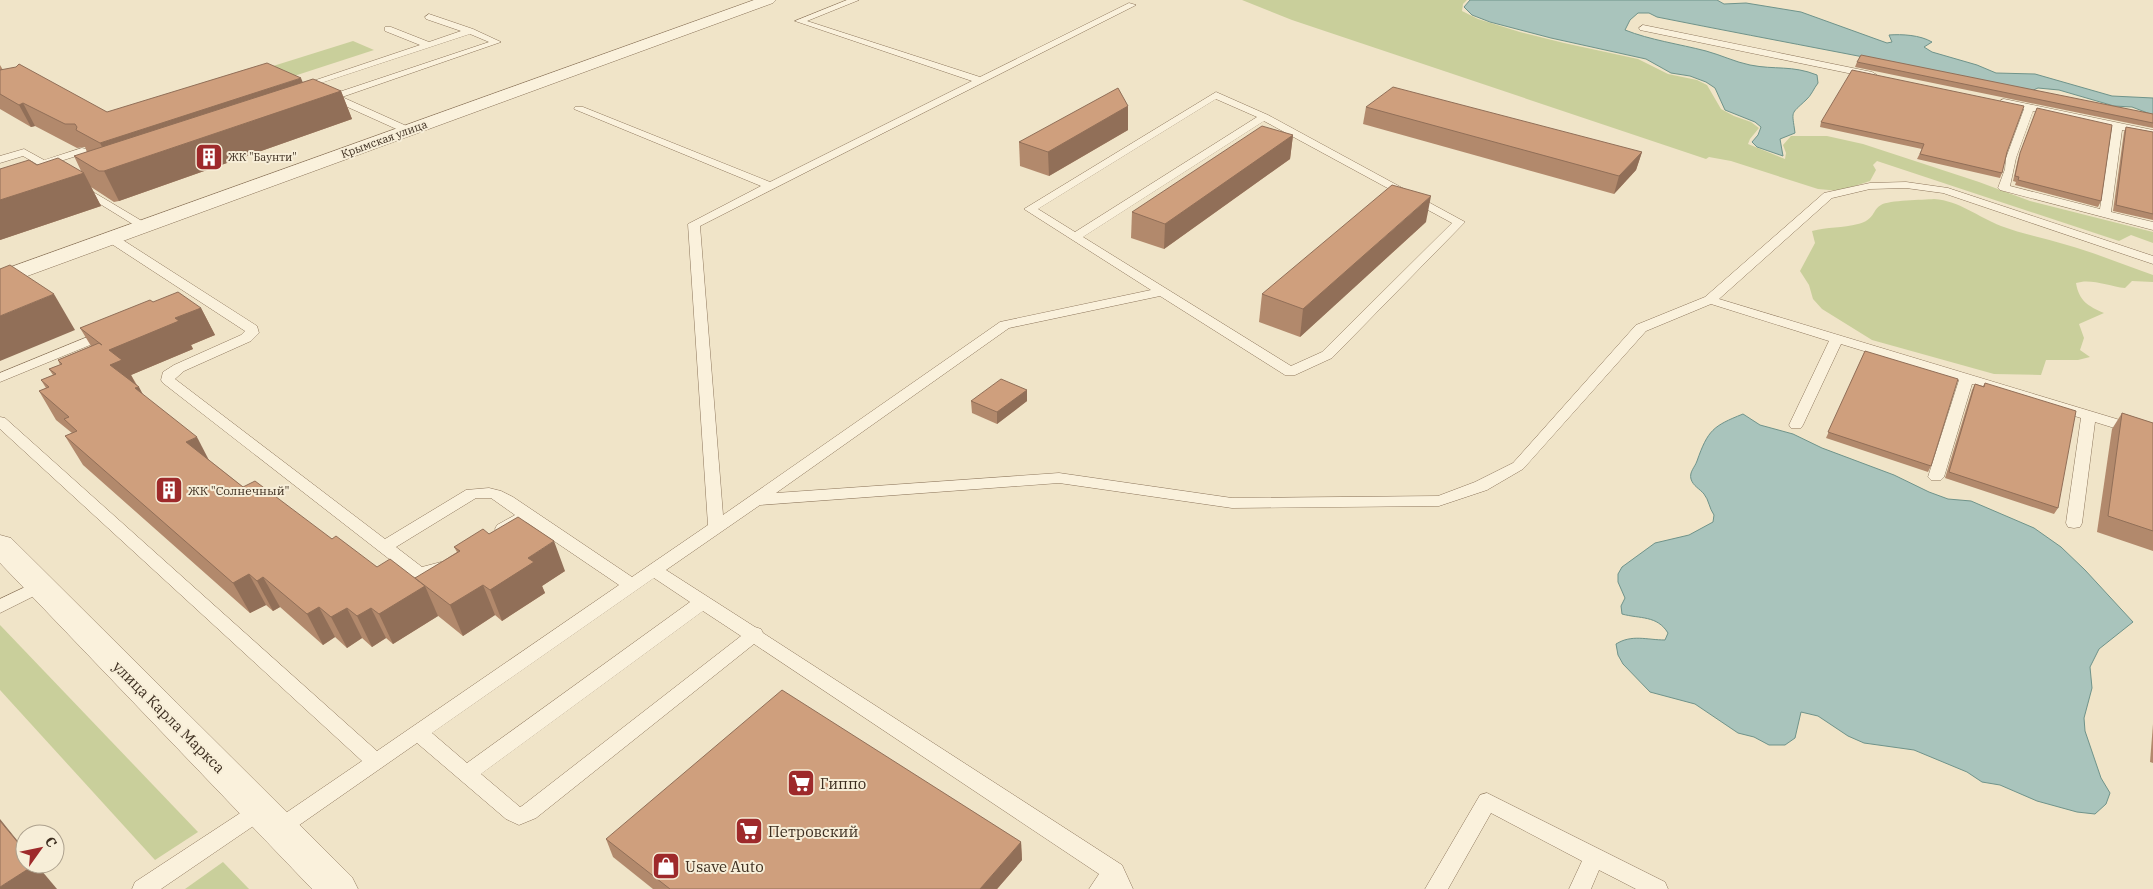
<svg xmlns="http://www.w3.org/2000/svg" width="2153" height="889" font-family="'IBM Plex Serif',serif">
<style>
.green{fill:#c9cf9b}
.water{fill:#a9c4bc;stroke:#6f938a}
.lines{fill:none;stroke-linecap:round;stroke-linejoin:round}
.service-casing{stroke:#8d765c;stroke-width:1}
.minor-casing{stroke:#8d765c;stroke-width:1}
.tertiary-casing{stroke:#8d765c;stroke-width:1}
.service{fill:#faf1dc;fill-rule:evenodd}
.minor{fill:#faf1dc;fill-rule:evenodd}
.tertiary{fill:#faf1dc;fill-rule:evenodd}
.wall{fill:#b2896c}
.shaded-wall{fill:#916f58}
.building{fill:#cf9f7d;stroke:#916f58}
.labels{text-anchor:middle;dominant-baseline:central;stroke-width:4;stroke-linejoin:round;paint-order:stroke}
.far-street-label{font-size:11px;fill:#3d2e20;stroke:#f7eed8}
.far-poi-label{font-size:11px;fill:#3d2e20;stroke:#f7eed8;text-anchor:start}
.poi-label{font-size:12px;fill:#3d2e20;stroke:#f7eed8;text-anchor:start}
.near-street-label{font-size:15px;fill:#3d2e20;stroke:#f7eed8}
.near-poi-label{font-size:15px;fill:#3d2e20;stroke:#f7eed8;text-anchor:start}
</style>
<rect width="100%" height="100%" fill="#f0e4c8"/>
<g class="green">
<path d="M1242,0H1467L1463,4L1462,11L1478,19L1520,32L1564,43L1638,59L1668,74L1697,80L1707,85L1721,109L1734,116L1751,122L1759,128L1750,139L1748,144L1785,159L1786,153L1783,145L1791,136H1827L1863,144L1979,182L2030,201L2153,232V243L2131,235L2119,241L1877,161L1873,165L1876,170L1870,181L1840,191L1818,189L1731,161L1709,157L1706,159L1292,20Z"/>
<path d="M353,41L374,50L291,77L270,67Z"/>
<path d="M1934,199C1960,201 1978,217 2001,226C2022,234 2045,238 2067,245C2096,253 2124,265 2153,275V282L2132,281L2125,288C2109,286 2090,278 2076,283C2079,301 2088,306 2104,313L2079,324L2084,338L2080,350L2090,357L2078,360H2046L2041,375L1994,374L1872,340L1822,309L1813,299L1809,285L1800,271L1815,243L1812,231C1827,227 1843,228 1858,224C1875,220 1872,210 1881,205C1889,200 1923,200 1934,199Z"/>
<path d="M0,625L198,832L155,860L0,690Z"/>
<path d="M223,862L249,889H185Z"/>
</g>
<g class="water">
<path d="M1470,0H1717L1724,4L1746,3L1801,12L1887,43L1892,42L1889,35C1902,34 1920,35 1932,42L1924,47L1932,52L1977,65L1996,73L2035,74L2112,96L2153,98V115L2132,107L2114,106L2059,90L2038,88L2031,91C1906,64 1782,42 1657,17L1649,13H1638L1630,20L1625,30C1650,40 1679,44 1706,51C1721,55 1735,62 1750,65C1775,70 1792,65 1817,75L1818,83C1814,88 1811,96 1806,100C1790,115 1792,110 1795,133L1780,139L1783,156L1757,147L1752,142L1758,135L1761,127L1755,122L1725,110L1715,88L1706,82L1690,76L1671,73L1646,59L1551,38L1490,22L1472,15L1464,7Z"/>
<path d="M1743,414L1760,425L1793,434L1822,448L1894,475L1929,492L1948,499L1971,501L2034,528L2061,547L2085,570L2133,622L2099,649L2090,667L2092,688L2084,718L2085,731L2101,778L2110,793L2106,804L2095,814L2077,812L2037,801L2000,785L1982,782L1967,772L1914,750L1864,743L1848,736L1818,716L1801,712L1795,738L1785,745H1769L1754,737L1738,733L1695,704L1650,692L1623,664L1618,655L1616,644C1632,634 1647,640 1665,640L1668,633C1657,615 1640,619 1622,614L1621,606L1625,598L1618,582V574L1622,567L1655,543L1689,535L1713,522L1714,515C1709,508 1709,500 1704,494C1700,489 1693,486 1691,479C1689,472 1695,467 1697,461C1708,430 1713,426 1743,414Z"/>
</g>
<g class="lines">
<g class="service-casing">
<g id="service">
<path d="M847,0H859L807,21L980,77L1129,3L1136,5L700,226L723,515L1000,322L1151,290L1024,209L1216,92L1268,115L1465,222L1332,358L1295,375H1285L1160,296L1009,328L776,493L1059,473L1232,498L1438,496L1475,482L1513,463L1636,325L1705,297L1824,193L1870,183L1906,182L1948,188L2153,256V264L1943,193L1906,188L1870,189L1832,198L1719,299L2153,430V440L2095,422L2082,523L2080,527L2074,528L2068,527L2066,523L2081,418L1972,384L1944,477L1941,480H1931L1928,477L1959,380L1841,344L1803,425L1801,428H1791L1789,425L1829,341L1711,304L1646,331L1523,469L1487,490L1439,506L1232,508L1059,483L760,505L666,570L755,627L761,629L763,633L1122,865L1133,889H1089L1099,874L754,644L536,818L519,825L506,819L417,743L285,835L278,838L271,835L268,829L271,823L362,761L0,429V417L5,418L377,751L619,585L526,522C517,528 508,536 497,533L495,529L497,525L515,515L491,498H476L396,547L422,567L441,562L447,564L449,568C442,581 423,580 411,576L163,383L161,380L163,372L174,365L241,335L245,331L107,241L105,238L107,235H115L257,326L259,333L251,341L184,371L175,379L385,539L466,490L489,488L501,491L513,497L632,577L708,525L688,224L761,186L574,109L575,107H583L770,182L972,81L795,21ZM1216,99L1257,117L1075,232L1038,209ZM1264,121L1452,223L1322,352L1291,366L1083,237ZM654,578L690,602L467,763L432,733ZM703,611L741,636L522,806L520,807L481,774Z"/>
<path d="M429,14L473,29L501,42L342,97L411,128L412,130L411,132H403L332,100L321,102L319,100L324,97L301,85L420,45L385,31V27H391L429,42L461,31L426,19L425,17ZM470,34L489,42L333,94L315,85Z"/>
<path d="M1643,25L1872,72L1877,75L1872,78L1640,30L1639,28Z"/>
<path d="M2004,99L2153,130V136L2122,130L2111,212L2153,222V230L2000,190L1998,188L2005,169L2006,158L2024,109L2001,104V100ZM2033,111L2112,127L2100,209L2010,186L2016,158Z"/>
<path d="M82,148L86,149L87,151L86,153L51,164L64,174L59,177L23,156L0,163V156L24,149L44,160Z"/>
<path d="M78,183L147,224L149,226L147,228H139L74,188L72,186Z"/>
<path d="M107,329L114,333L112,336L0,382V373Z"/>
<path d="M40,580L46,582L49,586L46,590L0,613V599Z"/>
<path d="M1487,793L1665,882L1668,889H1636L1599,870L1591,889H1569L1582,861L1491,813L1448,889H1425L1480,795Z"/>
<path d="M261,801L268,804L271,810L268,816L161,889H132L135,882L254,804Z"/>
</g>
</g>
<g class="minor-casing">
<path id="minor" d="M754,0H776L773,3L0,286V271Z"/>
</g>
<g class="tertiary-casing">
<path id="tertiary" d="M0,535L11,538L352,877L358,889H312L0,563Z"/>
</g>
<use href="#service" class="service"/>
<use href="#minor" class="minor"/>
<use href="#tertiary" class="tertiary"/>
</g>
<g class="wall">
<path d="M1857,62L2153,114V128L1855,67Z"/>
<path d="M0,65L3,70L107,112L303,82L341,91L352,119L119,201L114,202L91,187L101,206L0,240V169L37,165L82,173L74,156L87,152L85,147L77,148L35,126L31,127L0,109Z"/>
<path d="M1128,106V130L1049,176L1020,166L1019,142Z"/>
<path d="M1366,107L1642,152L1636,170L1614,194L1363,124Z"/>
<path d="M2037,108L2101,201L2098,207L2015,185L2016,182L2013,181L2018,159Z"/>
<path d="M1821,122L2007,152L2002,173L2000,178L1917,159L1922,149L1820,127Z"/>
<path d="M2126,127L2153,132V220L2113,211L2124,132Z"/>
<path d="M1293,135L1290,159L1164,249L1131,238L1132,212Z"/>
<path d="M1426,222L1300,337L1259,322L1262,294Z"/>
<path d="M153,302L201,308L215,335L191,345L193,349L131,375L143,395L210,461L243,487L332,539L377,567L415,579L457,552L454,547L489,534L565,571L542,586L545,593L502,621L495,615L463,636L437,615L438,616L393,644L386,638L372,647L362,638L347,648L335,637L323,645L280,607L273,611L266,605L250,613L83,465L65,436L72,433L56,420L39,391L46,388L41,380L53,375L49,369L60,365L58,360L91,346L80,328Z"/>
<path d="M1865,351L1931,466L1928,472L1826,438Z"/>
<path d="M1985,383L2058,508L2054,514L1945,478L1972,390L1975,384L1983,386Z"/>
<path d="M1027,390V401L997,424L972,413L971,401Z"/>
<path d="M2122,413L2153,423V551L2097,532L2112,429Z"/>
<path d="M2153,724V763L2150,762Z"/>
<path d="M606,839L1021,842L1022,860L997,889H653L613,857Z"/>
</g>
<g class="shaded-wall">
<path d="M301,78L310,100L112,166L100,143Z"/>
<path d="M341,91L352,119L119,201L104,171Z"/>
<path d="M23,103L35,126L31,127L19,105Z"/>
<path d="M1128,106V130L1049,176L1048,152Z"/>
<path d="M1293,135L1290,159L1164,249L1165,224Z"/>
<path d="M1642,152L1636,170L1614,194L1619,176Z"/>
<path d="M84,173L101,206L0,240V200Z"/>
<path d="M1431,196L1426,222L1300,337L1303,309Z"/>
<path d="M54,294L75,330L0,361V316Z"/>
<path d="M201,308L215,335L191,345L193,349L131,375L137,387H139L154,415L110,365L109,350L175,318Z"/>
<path d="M1027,390V401L997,424V412Z"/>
<path d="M197,437L212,466L186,442Z"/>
<path d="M554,541L565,571L542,586L545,593L502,621L490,590L528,558Z"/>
<path d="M249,574L266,605L250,613L233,583Z"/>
<path d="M263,577L280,607L273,611L257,581Z"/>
<path d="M483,585L495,615L463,636L450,605Z"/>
<path d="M425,586L438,616L393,644L379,614Z"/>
<path d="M319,607L335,637L323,645L307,614Z"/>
<path d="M347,608L362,638L347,648L331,617Z"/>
<path d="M371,608L386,638L372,647L357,616Z"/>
<path d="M0,819L25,850V851L0,821Z"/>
<path d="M1021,842L1022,860L997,889H980Z"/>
<path d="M35,864H36L57,889H0V887Z"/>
</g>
<g class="building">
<path d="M1861,55L2153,114V123L1857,62Z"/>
<path d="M267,63L301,78L100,143L76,130L77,127L75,124H65L23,103L19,105L0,94V70L16,67L19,64L107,112Z"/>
<path d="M1852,70L2024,106L2007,152L2002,173L1920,154L1924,144L1821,122Z"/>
<path d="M313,79L341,91L104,171H99L74,156Z"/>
<path d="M1393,87L1642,152L1619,176L1366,107Z"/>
<path d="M1118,88L1128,106L1048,152L1019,142Z"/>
<path d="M2037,108L2112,125L2101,201L2018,180L2019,177L2015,176L2020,153Z"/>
<path d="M1262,126L1293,135L1165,224L1132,212Z"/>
<path d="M2126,127L2153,132V214L2116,205Z"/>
<path d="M58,158L84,173L0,200V169L29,160L37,165Z"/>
<path d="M1392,185L1431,196L1303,309L1262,294Z"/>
<path d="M10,265L54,294L0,316V269Z"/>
<path d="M178,292L201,308L175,318L179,321L109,350L122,360L110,365L139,387L135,388L197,437L186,442L243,487L255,481L332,539L336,536L377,567L390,559L425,586L379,614L371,608L357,616L347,608L331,617L319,607L307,614L263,577L257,581L249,574L233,583L65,436L77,431L64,419L69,417L39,391L49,387L41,380L56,374L49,369L62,364L58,360L99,343L102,345L80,328L150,300L153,302Z"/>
<path d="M1865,351L1958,379L1931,466L1828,432Z"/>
<path d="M1001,379L1027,390L997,412L971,401Z"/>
<path d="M1985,383L2076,411L2058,508L1949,472L1975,384L1984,387Z"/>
<path d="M2122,413L2153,423V531L2108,516Z"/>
<path d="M518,517L554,541L528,558L534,562L490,590L483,585L450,605L415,578L460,551L454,547L483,529L489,534Z"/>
<path d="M782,690L1021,842L980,889H670L606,839Z"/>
<path d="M0,821L25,851V864H36L0,887Z"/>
</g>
<defs>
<g id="building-square" transform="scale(1.4375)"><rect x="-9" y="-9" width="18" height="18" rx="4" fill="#9e2a2b" stroke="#f7eed8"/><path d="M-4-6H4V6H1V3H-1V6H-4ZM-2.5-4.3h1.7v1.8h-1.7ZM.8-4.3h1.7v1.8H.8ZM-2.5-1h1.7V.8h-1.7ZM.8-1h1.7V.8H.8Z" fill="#fff"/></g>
<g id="supermarket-square" transform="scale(1.4375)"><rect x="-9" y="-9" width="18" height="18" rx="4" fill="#9e2a2b" stroke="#f7eed8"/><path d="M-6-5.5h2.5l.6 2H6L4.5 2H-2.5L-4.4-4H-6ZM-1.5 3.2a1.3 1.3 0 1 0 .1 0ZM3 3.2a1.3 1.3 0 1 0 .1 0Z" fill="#fff"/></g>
<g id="shop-square" transform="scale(1.4375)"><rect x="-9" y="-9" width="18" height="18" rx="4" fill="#9e2a2b" stroke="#f7eed8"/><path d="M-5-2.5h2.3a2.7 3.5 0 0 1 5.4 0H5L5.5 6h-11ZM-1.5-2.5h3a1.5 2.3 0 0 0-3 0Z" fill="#fff"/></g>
</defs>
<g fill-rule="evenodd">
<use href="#building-square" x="209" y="157"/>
<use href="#building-square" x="169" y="490"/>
<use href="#supermarket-square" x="801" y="783"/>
<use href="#supermarket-square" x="749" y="831"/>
<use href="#shop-square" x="666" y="866"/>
</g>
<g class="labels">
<g class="far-street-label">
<text transform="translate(384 139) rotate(-20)">Крымская улица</text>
</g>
<g class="far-poi-label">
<text x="228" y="157">ЖК "Баунти"</text>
</g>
<g class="poi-label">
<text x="188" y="490">ЖК "Солнечный"</text>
</g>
<g class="near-street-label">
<text transform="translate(169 717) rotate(45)">улица Карла Маркса</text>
</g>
<g class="near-poi-label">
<text x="820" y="783">Гиппо</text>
<text x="768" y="831">Петровский</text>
<text x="685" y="866">Usave Auto</text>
</g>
</g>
<g transform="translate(40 849) rotate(57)"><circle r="24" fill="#f7eed8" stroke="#ada18e"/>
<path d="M0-4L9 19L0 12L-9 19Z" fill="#9e2a2b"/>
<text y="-8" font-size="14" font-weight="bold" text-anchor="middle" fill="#3d2e20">С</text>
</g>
</svg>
